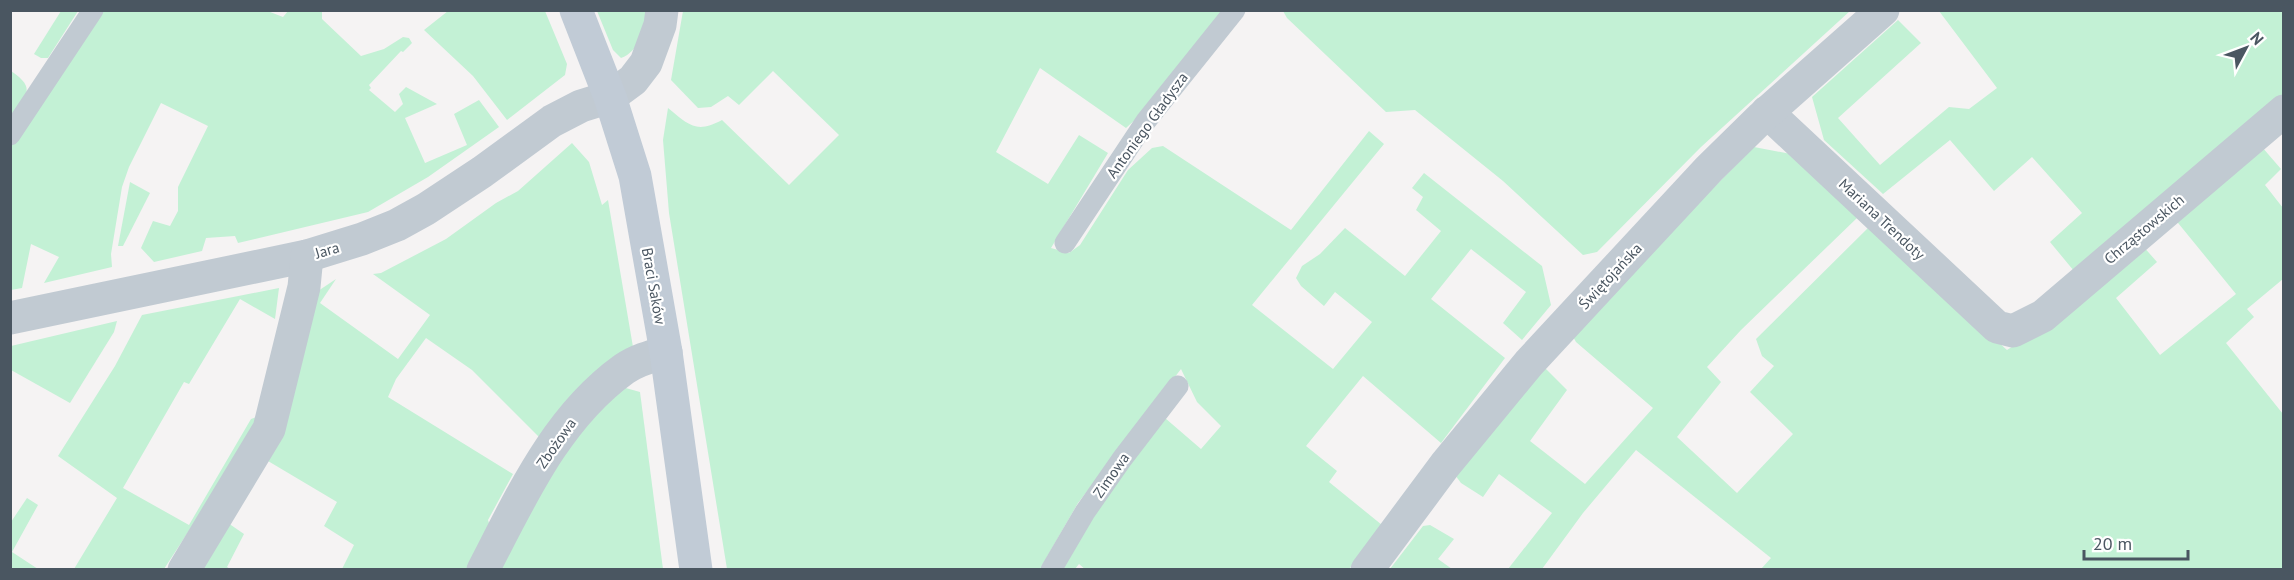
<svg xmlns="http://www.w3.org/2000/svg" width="2294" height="580" font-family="'PT Sans',sans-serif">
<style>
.green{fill:#c3f1d5}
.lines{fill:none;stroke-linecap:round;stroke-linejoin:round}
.lane{stroke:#c1cad2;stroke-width:21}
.street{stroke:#c1cad2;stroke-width:33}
.secondary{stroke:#c1cbd6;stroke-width:33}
.labels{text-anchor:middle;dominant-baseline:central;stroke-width:4.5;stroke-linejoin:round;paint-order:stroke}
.street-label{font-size:15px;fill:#4a5661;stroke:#fff}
</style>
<rect width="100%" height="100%" fill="#f5f3f3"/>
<g class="green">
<path d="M97,10H265L283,17L288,11H322V19L361,56L384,49L403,37L409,38L412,43L403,52L401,51L369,85L371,88L369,90L395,112L403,104L399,94L406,87L437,104L405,118L425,163L467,145L454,114L479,100L499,127L428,177L368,212L238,243L235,236L206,238L202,251L154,262L141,248L153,221L170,226L178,211V187L208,126L161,103L129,167L122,187L111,254L112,267L44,283L59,257L31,244L22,288L11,290L10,147Z"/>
<path d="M61,11H78L48,58H41L34,54Z"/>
<path d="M448,11H545L567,64L565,75L507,120L473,76L424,30Z"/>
<path d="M597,11H651C645,27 639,52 621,58L613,50Z"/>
<path d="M683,11H1224L1137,118L1126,128L1040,68L996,152L1048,184L1079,135L1108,153L1051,248L1069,253L1080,245L1128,170L1152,148L1163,146L1291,230L1369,131L1384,144L1252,305L1333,369L1372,322L1335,292L1324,306L1301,286L1296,278L1302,266L1320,254L1345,228L1405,276L1441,231L1416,210L1423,197L1412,188L1424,173L1542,266L1551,305L1522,340L1503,323L1526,292L1471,249L1431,299L1505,358L1441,443L1363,376L1306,446L1337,471L1329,482L1382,525L1349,569L1086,570L1079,564L1075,569H1060L1086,522L1165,418L1201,449L1221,426L1197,402L1181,369L1078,503L1040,569H727L669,213L663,140L668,108C689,125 696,134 722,120L789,185L839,135L773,71L739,105L728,96L711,107L698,108L671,80Z"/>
<path d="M1283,11H1850L1701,147L1597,252L1583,255L1503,181L1415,110L1386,112L1287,18Z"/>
<path d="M1939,11H2283V97L2074,271L2050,242L2082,213L2032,157L1994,191L1950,140L1883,194L1824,140L1812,97L1898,20L1921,43L1838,118L1880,165L1949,107L1969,109L1997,88Z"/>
<path d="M11,71C38,89 25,96 11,119Z"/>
<path d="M572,143L589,162L602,205L608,200L633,347L539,437L472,370L426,338L396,379L388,397L513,474L488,520L492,532L469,569H342L354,545L324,526L337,502L268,461L318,291L336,279L320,303L398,359L430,315L373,274L381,273L446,239L496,203L518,191Z"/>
<path d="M1754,147L1791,154L1857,218L1741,330L1707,367L1721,382L1677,437L1737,493L1793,434L1750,392L1774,366L1762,356L1756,339L1869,227L2007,350L2053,321L2142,245L2157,262L2116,298L2160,355L2236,294L2174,218L2262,147L2281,169L2265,185L2283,208V279L2247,309L2254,317L2226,343L2283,414V569H1761L1771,558L1636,450L1583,513L1542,569H1508L1552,513L1499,474L1483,497L1461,483L1455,475L1542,365L1567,390L1530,441L1585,484L1653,408L1576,342L1572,335L1594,308Z"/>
<path d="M130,182L150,193L123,246H118Z"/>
<path d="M279,288L275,319L240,299L189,384L184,382L123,488L189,525L251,419L265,414L164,569H74L117,498L58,456L115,366L142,315Z"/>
<path d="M117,321L114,332L70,403L11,370V346Z"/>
<path d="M622,387L640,392L663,569L493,570L548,468Z"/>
<path d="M27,498L38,505L12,552L38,569H11V522Z"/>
<path d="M228,523L244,534L227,567L230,569L195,570Z"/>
<path d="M1430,525L1454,539L1438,559L1452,569H1390L1423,526Z"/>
</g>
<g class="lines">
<g class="lane">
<path d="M10,135L93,10"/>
<path d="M1065,243L1146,121L1235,10"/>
<path d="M1051,570L1085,512L1122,459L1178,386"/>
</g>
<g class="street">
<path d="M1767,112L1997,327L2013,331L2043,316L2284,111"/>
<path d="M10,318L307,256L362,239L397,225L426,209L482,172L552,121L581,106L610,97L633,80L646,63L660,25L662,10"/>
<path d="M184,570L269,429L304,287L307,256"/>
<path d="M483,570C521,497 556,418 624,369C637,360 652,356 666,352"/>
<path d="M1367,570L1445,465L1529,363L1592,295L1709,169L1762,117L1883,10"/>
</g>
<path class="secondary" d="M576,10L610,97L635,176L666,352L696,570"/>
</g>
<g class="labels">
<g class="street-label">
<text transform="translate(1147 125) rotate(-54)">Antoniego Gładysza</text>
<text transform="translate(1882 219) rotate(43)">Mariana Trendoty</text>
<text transform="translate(2144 229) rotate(-40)">Chrząstowskich</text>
<text transform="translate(327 250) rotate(-17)">Jara</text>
<text transform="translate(1610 276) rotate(-47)">Świętojańska</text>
<text transform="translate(654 286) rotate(80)">Braci Saków</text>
<text transform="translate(556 443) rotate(-55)">Zbożowa</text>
<text transform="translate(1111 475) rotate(-55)">Zimowa</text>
</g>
</g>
<rect width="2294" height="580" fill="none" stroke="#4a5661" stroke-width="24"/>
<g transform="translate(2246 48) rotate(49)" stroke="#ffffff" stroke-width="4.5" paint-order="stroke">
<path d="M0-4.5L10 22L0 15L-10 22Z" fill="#4a5661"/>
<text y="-9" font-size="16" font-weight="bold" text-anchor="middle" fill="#4a5661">N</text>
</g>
<path d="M2084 550v9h104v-9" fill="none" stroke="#4a5661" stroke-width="3"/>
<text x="2093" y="550" font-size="18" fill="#4a5661" stroke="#ffffff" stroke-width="4.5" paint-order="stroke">20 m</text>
</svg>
